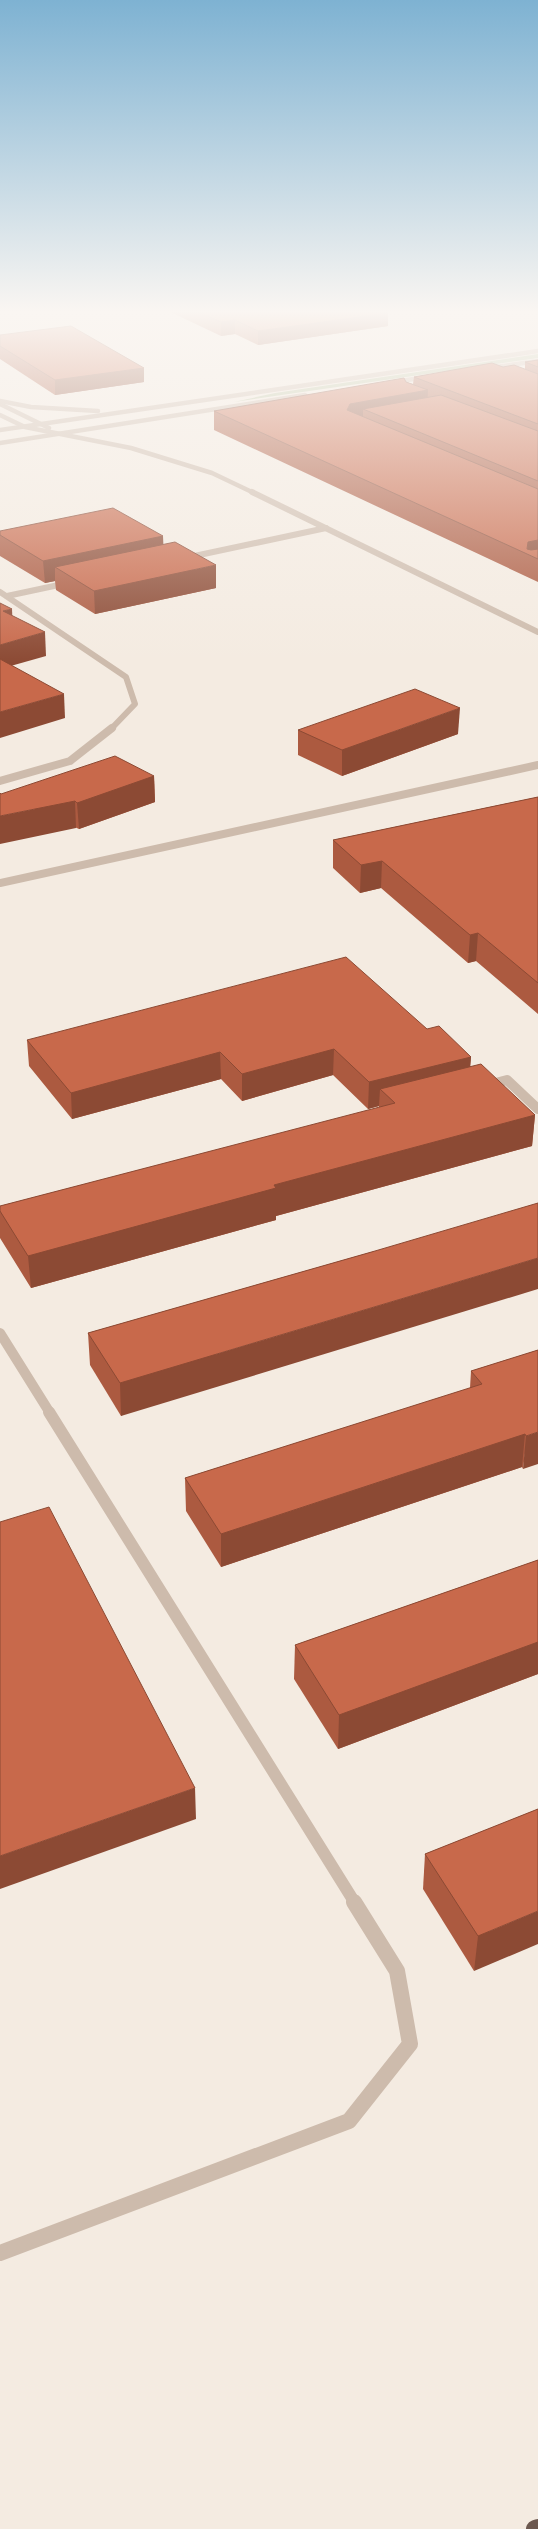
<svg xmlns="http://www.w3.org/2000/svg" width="538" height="2529" font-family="Arial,sans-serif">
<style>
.green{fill:#b8c4a0}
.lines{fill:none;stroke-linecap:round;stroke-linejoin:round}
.minor-far5{stroke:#cdbbac;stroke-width:4.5}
.minor-far4{stroke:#cdbbac;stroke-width:6}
.minor-far3{stroke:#cdbbac;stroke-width:8}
.minor-far2{stroke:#cdbbac;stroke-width:10}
.minor-far1{stroke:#cdbbac;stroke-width:12}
.minor{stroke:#cdbbac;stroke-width:16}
.tertiary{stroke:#cdbbac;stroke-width:4.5}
.trunk{stroke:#6c584f;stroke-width:18}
.wall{fill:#ac5a40}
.shaded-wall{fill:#8c4a34}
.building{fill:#c8694b;stroke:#8c4a34}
</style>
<rect width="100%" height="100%" fill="#f4ebe1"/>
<path class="green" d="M538,354V358L234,402L275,393Z"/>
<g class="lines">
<g class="minor-far5">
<path d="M0,404L49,428"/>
<path d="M0,415L25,427L131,448L212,473L254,493"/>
</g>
<g class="minor-far4">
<path d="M252,492L538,632"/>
<path d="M185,558L326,528"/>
<path d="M0,592L126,677L135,704L111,729"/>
<path d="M7,596L68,583"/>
</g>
<g class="minor-far3">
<path d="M0,781L70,761L112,728"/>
<path d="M0,883L538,765"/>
</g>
<g class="minor-far2">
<path d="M488,1085L507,1080L538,1109"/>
<path d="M0,1333L50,1413"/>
</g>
<path class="minor-far1" d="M49,1412L355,1903"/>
<path class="minor" d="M0,2253L349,2121L410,2044L397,1971L354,1902"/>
<g class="tertiary">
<path d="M489,368L538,361"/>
<path d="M394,382L427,377"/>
<path d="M0,401L31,407L98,411"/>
<path d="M0,430L538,351"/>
<path d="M0,443L305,395"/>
</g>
<path class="trunk" d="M535,2529L538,2528"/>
</g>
<g class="wall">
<path d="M164,309H378L388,326L258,345L235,334L221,336Z"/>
<path d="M0,335L144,368V382L55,395L0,359Z"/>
<path d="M538,360V582L214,430V411L406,382L413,384L414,377L503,367L525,369V362Z"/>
<path d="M0,531L163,536V545L216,588L95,614L56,590L55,581L45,583L0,556Z"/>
<path d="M298,730L458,734L342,776L298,755Z"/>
<path d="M154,776L155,802L79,829L1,794Z"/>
<path d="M538,797V1014L476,961L468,963L381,888L360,893L333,868V840Z"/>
<path d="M427,1029L471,1057L470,1066L535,1115L532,1146L276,1216V1220L31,1288L0,1238V1206L379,1108V1106L368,1109L333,1075L242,1101L221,1079L72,1119L29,1066L27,1040Z"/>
<path d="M375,1251L121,1416L90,1365L88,1333Z"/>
<path d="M538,1350L523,1469L522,1467L221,1567L186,1511L185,1478L470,1388L471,1371Z"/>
<path d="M538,1560V1674L338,1749L294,1679L295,1645Z"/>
<path d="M538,1809L474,1971L423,1889L425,1854Z"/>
</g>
<g class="shaded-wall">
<path d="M388,313V326L258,345V331Z"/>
<path d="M235,320V334L221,336V322Z"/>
<path d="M144,368V382L55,395V380Z"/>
<path d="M428,390L427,409H363V421L347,410L350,404Z"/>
<path d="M163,536L164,558L55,567V581L45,583L43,561Z"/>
<path d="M538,540V554L527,553L528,542Z"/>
<path d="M216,565V588L95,614L94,591Z"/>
<path d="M12,609L13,632L3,611Z"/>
<path d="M45,632L46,656L0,669V645Z"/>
<path d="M64,694L65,718L0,738V712Z"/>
<path d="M460,708L458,734L342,776V750Z"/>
<path d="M154,776L155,802L79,829L77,803Z"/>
<path d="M75,801L76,828L0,844V816Z"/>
<path d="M382,861L381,888L360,893L361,865Z"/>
<path d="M478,933L476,961L468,963L470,935Z"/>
<path d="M334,1049L333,1075L242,1101V1074Z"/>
<path d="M220,1052L221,1079L72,1119L71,1093Z"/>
<path d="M471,1057L469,1083L380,1089L379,1106L368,1109L369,1082Z"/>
<path d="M535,1115L532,1146L276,1216V1220L31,1288L28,1256L274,1185Z"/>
<path d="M538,1258V1289L121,1416L120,1383Z"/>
<path d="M538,1432V1464L523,1469L526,1436Z"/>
<path d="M525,1434L522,1467L221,1567V1534Z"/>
<path d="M538,1642V1674L338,1749L339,1715Z"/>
<path d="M195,1788L196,1819L0,1889V1856Z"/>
<path d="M538,1911V1944L474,1971L478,1936Z"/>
</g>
<g class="building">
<path d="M192,309H378L388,313L258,331L235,320L221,322Z"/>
<path d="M71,326L144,368L55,380L0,346V335Z"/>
<path d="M538,360V367L525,362Z"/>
<path d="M492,363L503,367L514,365L538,374V424L414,377Z"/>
<path d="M404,378L406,382L428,390L350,404L347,410L538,489V540L528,542L527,549L531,550L538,549V559L214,411Z"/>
<path d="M441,395L538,431V481L363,409Z"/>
<path d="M113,508L163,536L43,561L0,535V531Z"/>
<path d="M175,542L216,565L94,591L55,567Z"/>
<path d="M0,603L12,609L3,611L45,632L0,645Z"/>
<path d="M0,659L64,694L0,712Z"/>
<path d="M415,689L460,708L342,750L298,730Z"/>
<path d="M115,756L154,776L77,803L75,801L0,816V793L1,794Z"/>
<path d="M538,797V983L478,933L470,935L382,861L361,865L333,840Z"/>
<path d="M346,957L427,1029L439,1026L471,1057L369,1082L334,1049L242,1074L220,1052L71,1093L27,1040Z"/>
<path d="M481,1064L535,1115L274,1185L276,1188L28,1256L0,1211V1206L395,1103L380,1089Z"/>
<path d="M538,1203V1258L120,1383L88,1333L375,1251Z"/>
<path d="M538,1350V1432L526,1436L525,1434L221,1534L185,1478L482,1384L471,1371Z"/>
<path d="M49,1507L195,1788L0,1856V1522Z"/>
<path d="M538,1560V1642L339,1715L295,1645Z"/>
<path d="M538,1809V1911L478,1936L425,1854Z"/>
</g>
<linearGradient id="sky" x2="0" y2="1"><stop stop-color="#7eb2d2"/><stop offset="0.47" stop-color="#faf6f2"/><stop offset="1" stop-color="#faf6f2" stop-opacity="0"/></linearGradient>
<rect width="538" height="663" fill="url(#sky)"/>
</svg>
